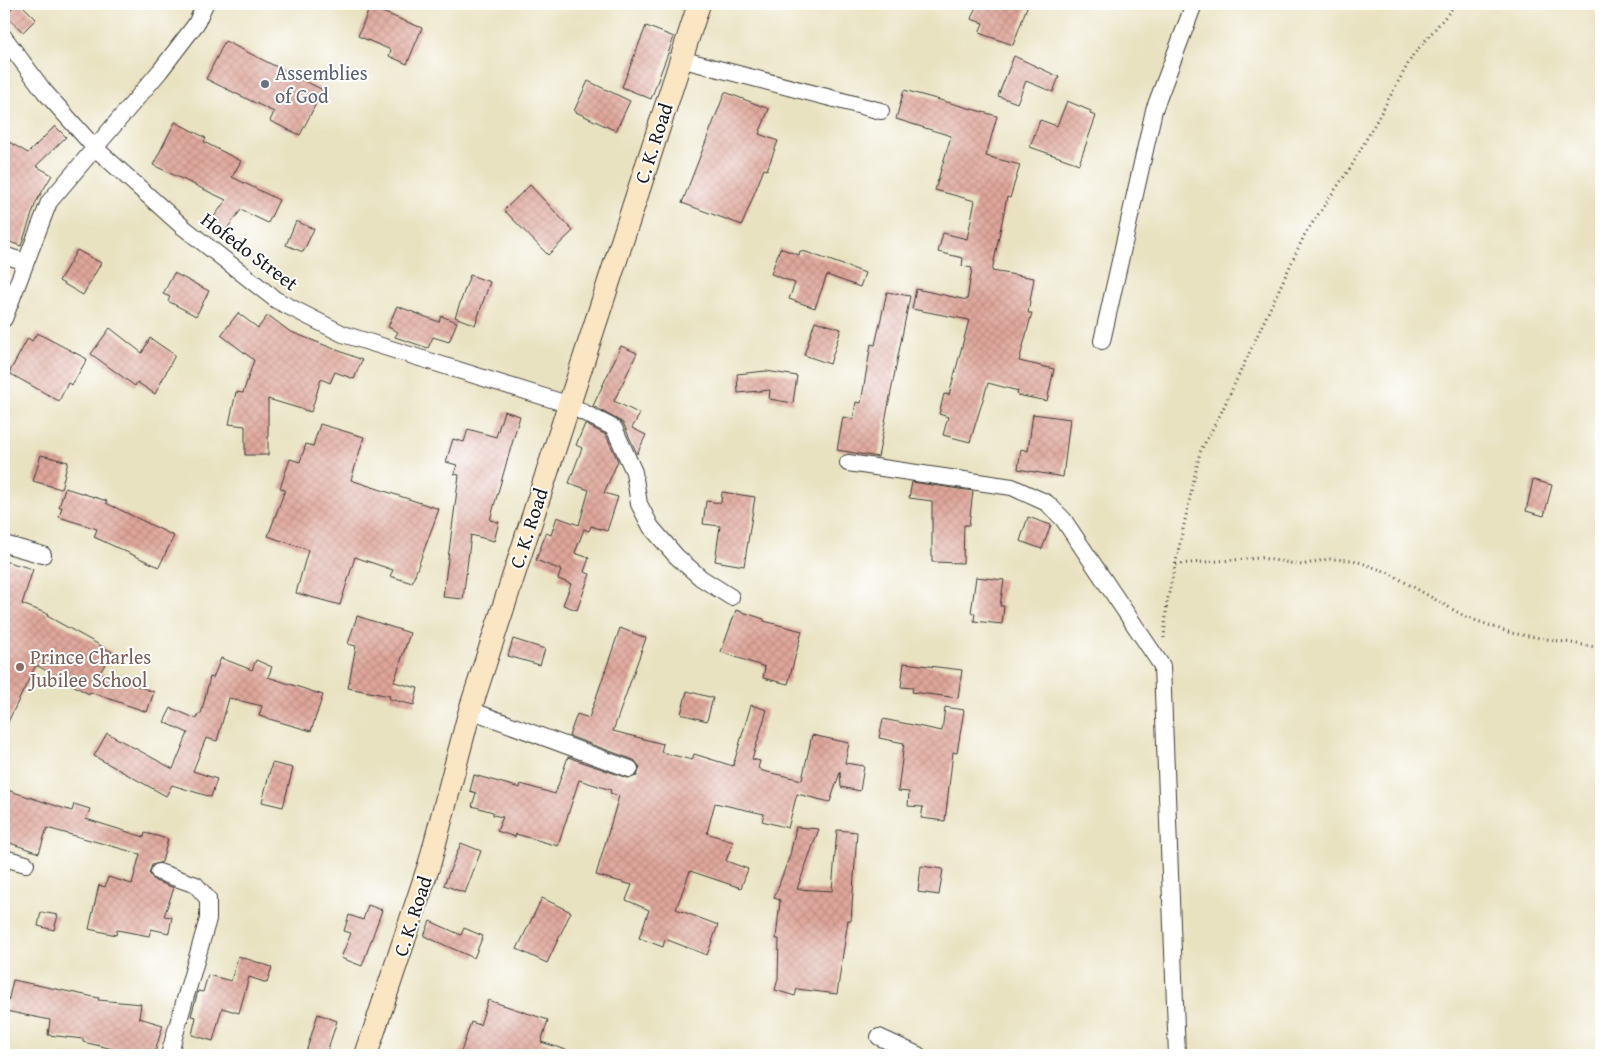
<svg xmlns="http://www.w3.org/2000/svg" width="1605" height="1059" font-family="'Gentium Book Plus',serif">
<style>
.building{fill:url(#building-cross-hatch)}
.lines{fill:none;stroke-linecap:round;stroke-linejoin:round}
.street-casing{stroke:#3b3a35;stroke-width:18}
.secondary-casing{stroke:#3b3a35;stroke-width:24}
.path{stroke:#3b3a35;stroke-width:3;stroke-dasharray:1 4;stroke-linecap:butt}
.street{stroke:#fff;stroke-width:16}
.secondary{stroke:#fbe6c4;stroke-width:22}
.worship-dot{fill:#6b7280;stroke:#fff;stroke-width:2}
.education-dot{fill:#8d6e63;stroke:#fff;stroke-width:2}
.labels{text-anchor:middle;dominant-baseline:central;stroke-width:4;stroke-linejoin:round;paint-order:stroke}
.worship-label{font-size:20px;fill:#5b616d;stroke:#fff;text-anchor:start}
.street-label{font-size:20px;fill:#1c1c1c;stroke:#fff}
.education-label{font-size:20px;fill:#785e54;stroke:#fff;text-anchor:start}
</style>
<defs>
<pattern id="building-cross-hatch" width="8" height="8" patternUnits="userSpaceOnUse" patternTransform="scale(1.25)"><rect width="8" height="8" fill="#dfa69a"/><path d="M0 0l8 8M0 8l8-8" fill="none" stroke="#bf8e84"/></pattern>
</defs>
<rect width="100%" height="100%" fill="#fff"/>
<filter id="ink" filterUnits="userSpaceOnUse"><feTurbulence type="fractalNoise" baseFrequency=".02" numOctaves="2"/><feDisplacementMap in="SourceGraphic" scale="10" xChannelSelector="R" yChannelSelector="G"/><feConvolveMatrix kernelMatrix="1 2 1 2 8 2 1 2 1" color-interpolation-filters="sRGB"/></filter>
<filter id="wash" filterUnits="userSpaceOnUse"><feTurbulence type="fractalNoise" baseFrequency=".0096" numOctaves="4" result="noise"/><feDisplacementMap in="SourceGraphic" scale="20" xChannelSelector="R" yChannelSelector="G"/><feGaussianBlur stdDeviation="1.12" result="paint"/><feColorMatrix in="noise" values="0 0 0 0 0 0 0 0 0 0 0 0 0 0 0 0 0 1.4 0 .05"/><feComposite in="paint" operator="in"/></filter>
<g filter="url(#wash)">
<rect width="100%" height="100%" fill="#e9e2c1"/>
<g id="blocks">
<g class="building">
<path d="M16,4H21L36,19L23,32L5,15Z"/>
<path d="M977,4H1028L1013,45L979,33L983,23L971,19Z"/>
<path d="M370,7L422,28L407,64L389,56L391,50L358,36Z"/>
<path d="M646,26L674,37L651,99L622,87Z"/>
<path d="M225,41L323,90L300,135L270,121L274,112L206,79Z"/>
<path d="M1014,56L1059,77L1053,92L1026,81L1017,103L998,96Z"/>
<path d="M588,81L630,101L616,131L574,111Z"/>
<path d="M904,90L997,116L986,156L1020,165L1010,198L1007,197L992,271L1034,278L1028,313H1032L1019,361L1054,369L1047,401L1017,395L1018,391L988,383L970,442L943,435L948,417L939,414L944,394L949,395L969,320L912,309L916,289L967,300L972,268L962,266L963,258L938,252L943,233L967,239L975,201L935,190L951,136L896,119Z"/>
<path d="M725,92L769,109L759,134L778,141L767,170L764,169L742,225L682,203Z"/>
<path d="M1067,101L1091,111L1090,114L1096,116L1079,164L1030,147L1040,120L1057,126Z"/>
<path d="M175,122L206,138L204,142L241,161L232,177L279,200L268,223L241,210L225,231L211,221L226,200L153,165Z"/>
<path d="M55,126L66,137L36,166L52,175L36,202L21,246L4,240V139L28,153Z"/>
<path d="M530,185L573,231L548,255L504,210Z"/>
<path d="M296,221L314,229L303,252L286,245Z"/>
<path d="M780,248L799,255L800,251L806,252L860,271L865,273L860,287L827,275L815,308L789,299L795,283L771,274Z"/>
<path d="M77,250L101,263L83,295L59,281Z"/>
<path d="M174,273L209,291L196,316L168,301L170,297L163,294Z"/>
<path d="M470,275L490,282L475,325L455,317Z"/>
<path d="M887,292L910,296L878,457L837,450L843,417L853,419L856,402L861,403L871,344L875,345Z"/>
<path d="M397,306L439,322L441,316L457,322L449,342L433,337L428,348L395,337L398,332L388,327Z"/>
<path d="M238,313L258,328L268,315L289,331L362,360L354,379L335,372L330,383L321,379L311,412L268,399V455H245V426L229,424L236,392L243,393L254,360L221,335Z"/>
<path d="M815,321L841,329L830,364L804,355Z"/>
<path d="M110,328L142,353L150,338L175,355L155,394L137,382L135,386L91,354Z"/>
<path d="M37,333L87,359L72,385L68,383L59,401L9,373L28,338L32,341Z"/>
<path d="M621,346L637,353L614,401L640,414L632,428L646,435L637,454L623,423L593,406Z"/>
<path d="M766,371L797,376L793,403L769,399L770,390L738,393L737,374Z"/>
<path d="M504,411L520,416L490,520L499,522L494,541L471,535L463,599L443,597L459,475L454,474L457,465L446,462L453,439L464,442L468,429L496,437Z"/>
<path d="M1033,414L1070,419L1063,477L1018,469L1021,449L1028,451Z"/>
<path d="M320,424L364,437L351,480L439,509L412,583L390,576L393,570L355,557L340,605L296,593L308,550L268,536L285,490L280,488L290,459L300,462L306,444L313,446Z"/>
<path d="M585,424L606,435L618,461L604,493L618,497L607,531L591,526L589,531L584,529L575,553L589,558L584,572L590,574L577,610L563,605L571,584L558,579L561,570L536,560L546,533L551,535L557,517L579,525L589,490L569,483L582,448L576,445Z"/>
<path d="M41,455L68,462L61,489L33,481Z"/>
<path d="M1533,480L1552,485L1544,516L1526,511Z"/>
<path d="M912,482L973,491L969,525H964L963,563L932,562V501L909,498Z"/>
<path d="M65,488L107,501L106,503L174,536L159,567L94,537L97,529L59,517L62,507H59Z"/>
<path d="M722,492L755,497L744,566L715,561L720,526L703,524L706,501L721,503Z"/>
<path d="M1028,517L1051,525L1042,549L1020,541Z"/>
<path d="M4,561L33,569L22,604L48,614L47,616L112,652L100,673L154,692L147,712L90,692L89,694L36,665L4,730V611L9,597L4,595Z"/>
<path d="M976,577L1004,580L1000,606H1004L1002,624L974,621L975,613H971Z"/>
<path d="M736,610L764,619V621L802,631L788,684L763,678L765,667L721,652Z"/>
<path d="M357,616L410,633L394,682L418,688L414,705L389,699L390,696L348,688L356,646L348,644Z"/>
<path d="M620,628L646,638L613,731L663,744L661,752L692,760L694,754L733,766L751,705L767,710L752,759L760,761L758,768L763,771L802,780L812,735L849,743L845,763L864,766L860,791L841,787L840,772L830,802L797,794L788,828L762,821L764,814L715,803L707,833L733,842L726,861L748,869L741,888L690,871L676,909L718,925L707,955L665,939L663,947L639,938L649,910L626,900L632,885L596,875L619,796L610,793L611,790L579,780L558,846L516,834L515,837L497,831L503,817L493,815V812L472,806L476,793L470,791L474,775L520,788L521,784L555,794L568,757L627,778L637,776L640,767L634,760L569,736L577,714L589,718Z"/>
<path d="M513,639L545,649L540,665L508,656Z"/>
<path d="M221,658L252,670L256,660L272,667L268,677L323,695L311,731L259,716L262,706L229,698L217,741L206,738L193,771L217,779L211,797L172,785L166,796L94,756L107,733L173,769L188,733L164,722L171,708L197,719L198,714H201L210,677L213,678Z"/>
<path d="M904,663L962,670L958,698L912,692L913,688L901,687Z"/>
<path d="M687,691L713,698L707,721L681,714Z"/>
<path d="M945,707L964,710L957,753L953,752L945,821L921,818L923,807L908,806L909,792L898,791L904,743L879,738L883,719L942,731Z"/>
<path d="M272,763L293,768L283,807L262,802Z"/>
<path d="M4,789L72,811L74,804L90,809L86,819L144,837L145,833L168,839L162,862L152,865L149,873L155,881L174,888L164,916L172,917L169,933L151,929L149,936L117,930L116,935L89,929L99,885L105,887L108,877L132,884L140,854L47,828L39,853L4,841Z"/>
<path d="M796,827L819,829L797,889L832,891L837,830L857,832L851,921L848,920L837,994L797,989L795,996L775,990L778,979L779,939H776L780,900L774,898L790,855Z"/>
<path d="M461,843L481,851L465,893L444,885Z"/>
<path d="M921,866L943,869L939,895L918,892Z"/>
<path d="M542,898L571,912L547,963L517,949Z"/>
<path d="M368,905L382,910L362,966L341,958L351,933L344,931L349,915L363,920Z"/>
<path d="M41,912L58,915L54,930L38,926Z"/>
<path d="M430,921L461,935L464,928L483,936L474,958L424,936Z"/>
<path d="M238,956L272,967L267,983L249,977L239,1013L222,1008L213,1041L192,1035L196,1017L191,1016L198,991L203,992L208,975L231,981Z"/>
<path d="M13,980L99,998L98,1000L141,1004L139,1018L163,1025L154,1055H139L83,1042V1039L48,1035L50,1020L6,1011Z"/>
<path d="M488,1000L548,1020L541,1042L573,1052L572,1055H460L471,1022L480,1025Z"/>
<path d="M318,1014L337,1021L326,1055H305Z"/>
</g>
</g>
</g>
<g filter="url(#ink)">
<use href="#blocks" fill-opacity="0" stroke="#3b3a35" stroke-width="1"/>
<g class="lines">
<g class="street-casing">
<g id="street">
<path d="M4,37L44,91L94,147L183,227L276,300L343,334L567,404L614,428L634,472L639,504L651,527L676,556L701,578L731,597"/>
<path d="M680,59L881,111"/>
<path d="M4,255L25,262"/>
<path d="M4,319L49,202L160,71L196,24L205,4"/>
<path d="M1102,341L1154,110L1194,4"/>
<path d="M848,463L1012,487L1047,503L1063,519L1162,666L1177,1055"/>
<path d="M4,544L43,555"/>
<path d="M470,710L630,769"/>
<path d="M4,858L26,864"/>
<path d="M159,872L196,885L208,899V919L169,1055"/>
<path d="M879,1037L918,1055"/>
</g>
</g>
<g class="secondary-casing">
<path id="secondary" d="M366,1055L430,862L470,710L699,4"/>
</g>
<g class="path">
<path d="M1601,263L1597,278L1601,287"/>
<path d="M1176,564L1261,558L1302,565L1328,559L1353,560L1387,572L1466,617L1511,633L1601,648"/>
<path d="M1164,638L1167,602L1200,452L1221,413L1305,234L1352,165L1413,55L1456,4"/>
</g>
<use href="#street" class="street"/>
<use href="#secondary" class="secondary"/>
</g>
</g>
<circle class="worship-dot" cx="265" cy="84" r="5"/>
<circle class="education-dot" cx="20" cy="667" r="5"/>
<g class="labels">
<g class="worship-label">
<text x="275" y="72">Assemblies<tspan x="275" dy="23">of God</tspan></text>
</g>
<g class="street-label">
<text transform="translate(653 143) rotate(-72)">C. K. Road</text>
<text transform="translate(250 251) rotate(37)">Hofedo Street</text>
<text transform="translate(528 528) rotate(-72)">C. K. Road</text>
<text transform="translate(412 916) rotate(-72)">C. K. Road</text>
</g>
<g class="education-label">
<text x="30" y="656">Prince Charles<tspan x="30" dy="23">Jubilee School</tspan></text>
</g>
</g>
<rect width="1605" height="1059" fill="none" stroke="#fff" stroke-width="20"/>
</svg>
